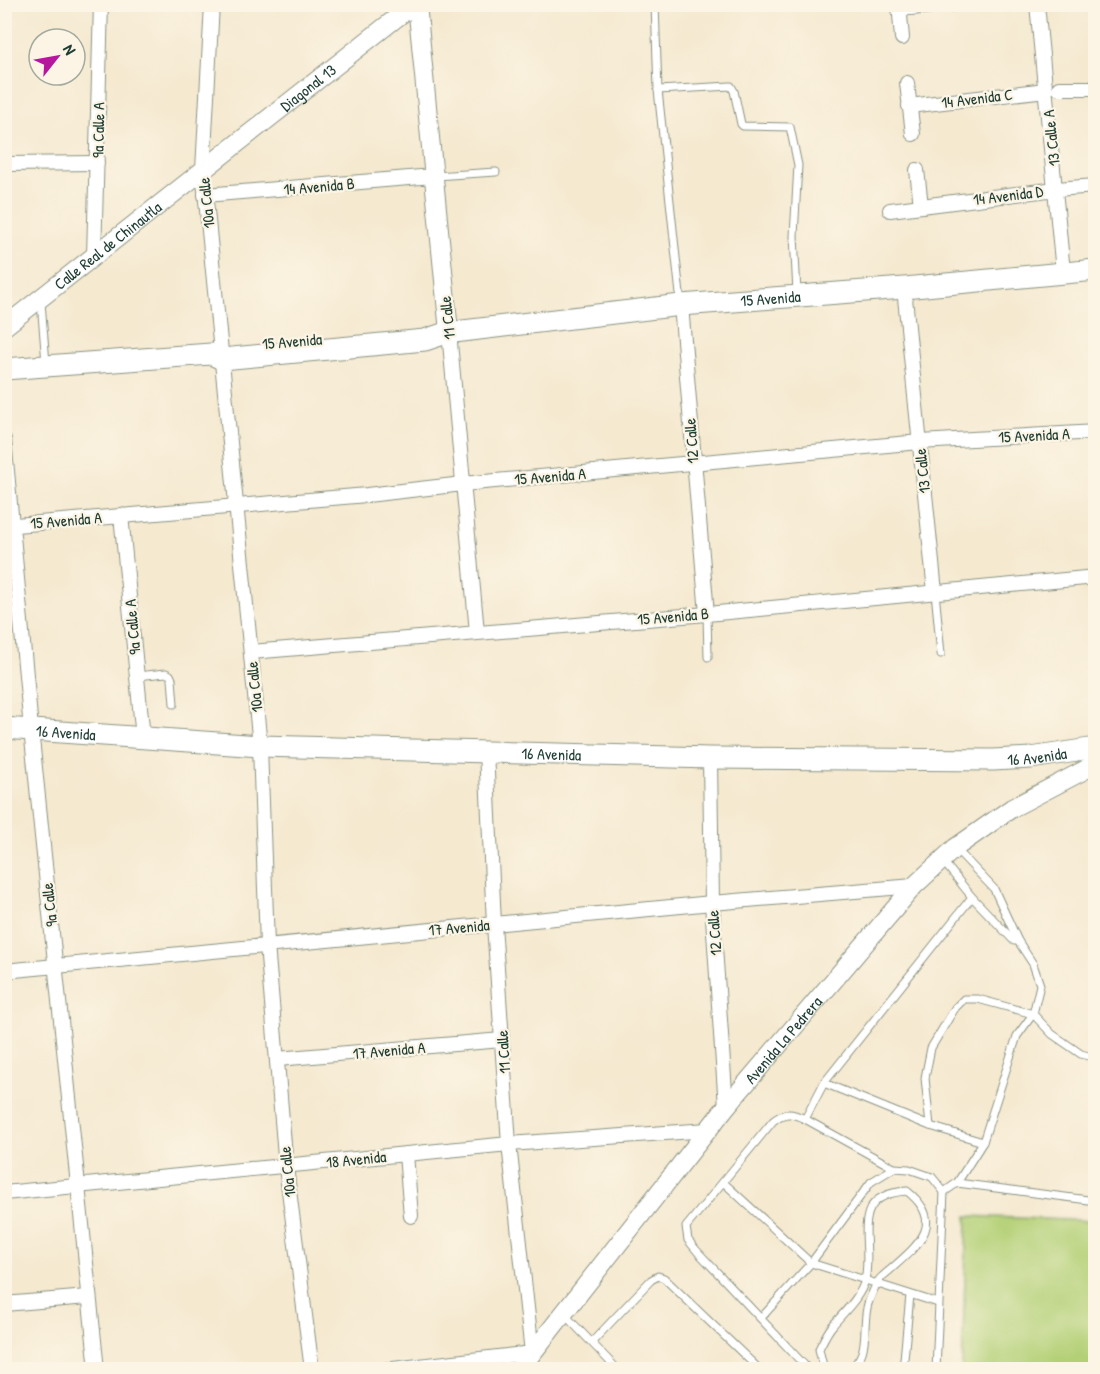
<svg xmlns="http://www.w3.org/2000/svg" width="1100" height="1374" font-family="'Patrick Hand',sans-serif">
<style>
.green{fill:#b3d076;stroke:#698655;stroke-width:1.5}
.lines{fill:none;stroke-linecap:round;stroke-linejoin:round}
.lane-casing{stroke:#8a9382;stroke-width:9}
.street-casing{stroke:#8a9382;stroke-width:16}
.secondary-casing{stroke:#8a9382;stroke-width:20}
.primary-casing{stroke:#8a9382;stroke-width:23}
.lane{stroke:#fff;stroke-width:7}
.street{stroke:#fff;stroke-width:14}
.secondary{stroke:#fff;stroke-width:18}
.primary{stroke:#fff;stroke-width:21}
.labels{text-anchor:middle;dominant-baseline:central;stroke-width:4.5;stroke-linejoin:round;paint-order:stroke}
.street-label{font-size:16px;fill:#1f3d34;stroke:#fcf5e5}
</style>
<rect width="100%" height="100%" fill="#fcf5e5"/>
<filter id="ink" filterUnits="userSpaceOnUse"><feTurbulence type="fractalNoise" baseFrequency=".0167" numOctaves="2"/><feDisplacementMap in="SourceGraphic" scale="12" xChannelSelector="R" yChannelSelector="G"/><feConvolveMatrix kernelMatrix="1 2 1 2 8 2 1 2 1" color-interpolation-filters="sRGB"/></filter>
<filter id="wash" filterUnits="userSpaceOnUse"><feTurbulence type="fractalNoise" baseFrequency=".008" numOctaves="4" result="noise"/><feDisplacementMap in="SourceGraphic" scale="24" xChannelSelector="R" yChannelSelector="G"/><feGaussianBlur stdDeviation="1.35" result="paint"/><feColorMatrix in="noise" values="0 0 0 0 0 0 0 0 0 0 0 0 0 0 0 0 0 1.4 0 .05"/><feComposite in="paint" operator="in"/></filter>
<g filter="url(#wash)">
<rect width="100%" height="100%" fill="#f5e9d0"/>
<path class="green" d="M967,1216L1095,1221V1369H962Z"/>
</g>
<g filter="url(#ink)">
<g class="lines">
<g class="lane-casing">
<g id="lane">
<path d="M655,4L658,90L681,304"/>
<path d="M658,90L731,86L734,91L741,124L743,126L790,127L798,165L794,236L797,292"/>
<path d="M435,176L496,172"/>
<path d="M41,302L46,363"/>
<path d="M935,592L941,654"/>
<path d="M707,614L708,657"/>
<path d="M137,676L166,673L170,675L172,679L174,704"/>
<path d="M942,860L972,897L1014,941H1018"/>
<path d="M824,1083L930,1126L983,1142"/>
<path d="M805,1119C792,1113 785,1111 773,1121L686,1227L688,1240L697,1251L809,1370"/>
<path d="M930,1126L925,1078L931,1048L955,1008L964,999H978L1033,1014L1052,1034L1081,1054L1096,1058"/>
<path d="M894,1168L805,1119L824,1083L972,897"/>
<path d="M723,1182L811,1263L938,1303"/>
<path d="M957,1183L1096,1201"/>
<path d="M565,1315L618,1370"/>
<path d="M761,1318L811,1263L871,1182L894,1168L909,1169L932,1177L944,1192"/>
<path d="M592,1342L651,1280L658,1276L664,1278L760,1370"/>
<path d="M833,1370L823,1366L819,1349C823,1341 827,1332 833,1325C844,1312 860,1298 865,1280C874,1242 846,1195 907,1191C947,1223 918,1245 890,1270C884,1275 877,1280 875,1287C872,1294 868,1301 867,1308C862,1331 871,1357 847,1370"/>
<path d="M903,1370L910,1295"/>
<path d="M936,1370L944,1192L957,1183L983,1142L1017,1036L1033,1014L1040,985L1033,964L1018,941L994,889L956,849"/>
</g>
</g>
<g class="street-casing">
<g id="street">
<path d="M212,4L203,170L260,746L267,945L286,1167L312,1370"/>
<path d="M899,4L902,38"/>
<path d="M1037,4L1063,272"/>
<path d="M899,9L954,4"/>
<path d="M907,83L913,134"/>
<path d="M1059,88H1096"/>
<path d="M909,106L1046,90"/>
<path d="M4,164L97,163"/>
<path d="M917,170L921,206"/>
<path d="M205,195L433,176"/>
<path d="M890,210L1056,189L1096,186"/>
<path d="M94,256L101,4"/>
<path d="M904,288L935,592"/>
<path d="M681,305L707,614"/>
<path d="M449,332L477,632"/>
<path d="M4,439L31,729L97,1370"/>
<path d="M121,515L143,738"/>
<path d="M4,526L367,495L463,484L920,442L1096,432"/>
<path d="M251,652L707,614L1096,577"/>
<path d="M710,758L712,903L726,1107"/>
<path d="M4,971L712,903L914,886"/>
<path d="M277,1059L502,1040"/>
<path d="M406,1154L411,1216"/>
<path d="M4,1193L509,1144L708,1130"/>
<path d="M4,1304L88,1297"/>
<path d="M384,1370L532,1353L509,1144L494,924L486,751"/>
</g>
</g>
<g class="secondary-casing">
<g id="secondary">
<path d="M417,4L449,332"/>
<path id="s1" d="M4,327L414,4"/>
<path id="s2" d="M519,1370L726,1107L914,886L955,848L1012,808L1096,764"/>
</g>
</g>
<g class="primary-casing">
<g id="primary">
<path id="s3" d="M4,369L211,354L222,359L425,340L446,333L681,305L904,288L1096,270"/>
<path id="s4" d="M4,728L260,746L710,758L993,760L1031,758L1096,748"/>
</g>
</g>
<use href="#lane" class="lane"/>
<use href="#street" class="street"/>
<use href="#secondary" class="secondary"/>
<use href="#primary" class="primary"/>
</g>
</g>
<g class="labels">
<g class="street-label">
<text stroke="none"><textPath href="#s1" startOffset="387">Diagonal 13</textPath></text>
<text transform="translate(977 98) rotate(-7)">14 Avenida C</text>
<text transform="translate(98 130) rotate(-89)">9a Calle A</text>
<text transform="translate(1051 138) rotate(-96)">13 Calle A</text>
<text transform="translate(319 186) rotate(-5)">14 Avenida B</text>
<text transform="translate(1008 195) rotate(-7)">14 Avenida D</text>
<text transform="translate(206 203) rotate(-96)">10a Calle</text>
<text stroke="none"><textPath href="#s1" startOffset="132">Calle Real de Chinautla</textPath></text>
<text stroke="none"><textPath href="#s3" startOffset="772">15 Avenida</textPath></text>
<text transform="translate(447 318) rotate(-96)">11 Calle</text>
<text transform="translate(292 341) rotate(-5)">15 Avenida</text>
<text transform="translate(1034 435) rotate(-3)">15 Avenida A</text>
<text transform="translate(691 441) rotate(-94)">12 Calle</text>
<text transform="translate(922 471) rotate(-96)">13 Calle</text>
<text transform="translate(550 476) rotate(-5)">15 Avenida A</text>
<text transform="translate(66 520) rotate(-5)">15 Avenida A</text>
<text transform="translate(673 616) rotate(-5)">15 Avenida B</text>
<text transform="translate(132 627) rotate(-95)">9a Calle A</text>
<text transform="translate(254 687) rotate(-96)">10a Calle</text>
<text stroke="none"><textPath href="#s4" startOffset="62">16 Avenida</textPath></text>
<text stroke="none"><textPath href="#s4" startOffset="548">16 Avenida</textPath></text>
<text stroke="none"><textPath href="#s4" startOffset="1034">16 Avenida</textPath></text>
<text transform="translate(49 905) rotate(-96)">9a Calle</text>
<text transform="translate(459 927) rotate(-5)">17 Avenida</text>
<text transform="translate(714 933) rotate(-94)">12 Calle</text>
<text stroke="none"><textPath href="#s2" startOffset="423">Avenida La Pedrera</textPath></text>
<text transform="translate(389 1050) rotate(-5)">17 Avenida A</text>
<text transform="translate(503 1052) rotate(-94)">11 Calle</text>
<text transform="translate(356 1159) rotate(-6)">18 Avenida</text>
<text transform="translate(287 1172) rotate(-96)">10a Calle</text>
</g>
</g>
<rect width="1100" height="1374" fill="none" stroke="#fcf5e5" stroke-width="24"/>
<g transform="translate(57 57) rotate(59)"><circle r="28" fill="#fcf5e5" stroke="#a4ab9e" stroke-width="1.5"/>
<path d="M0-4.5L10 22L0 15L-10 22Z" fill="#b5179e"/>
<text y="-9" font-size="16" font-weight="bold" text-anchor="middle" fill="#1f3d34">N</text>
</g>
</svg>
